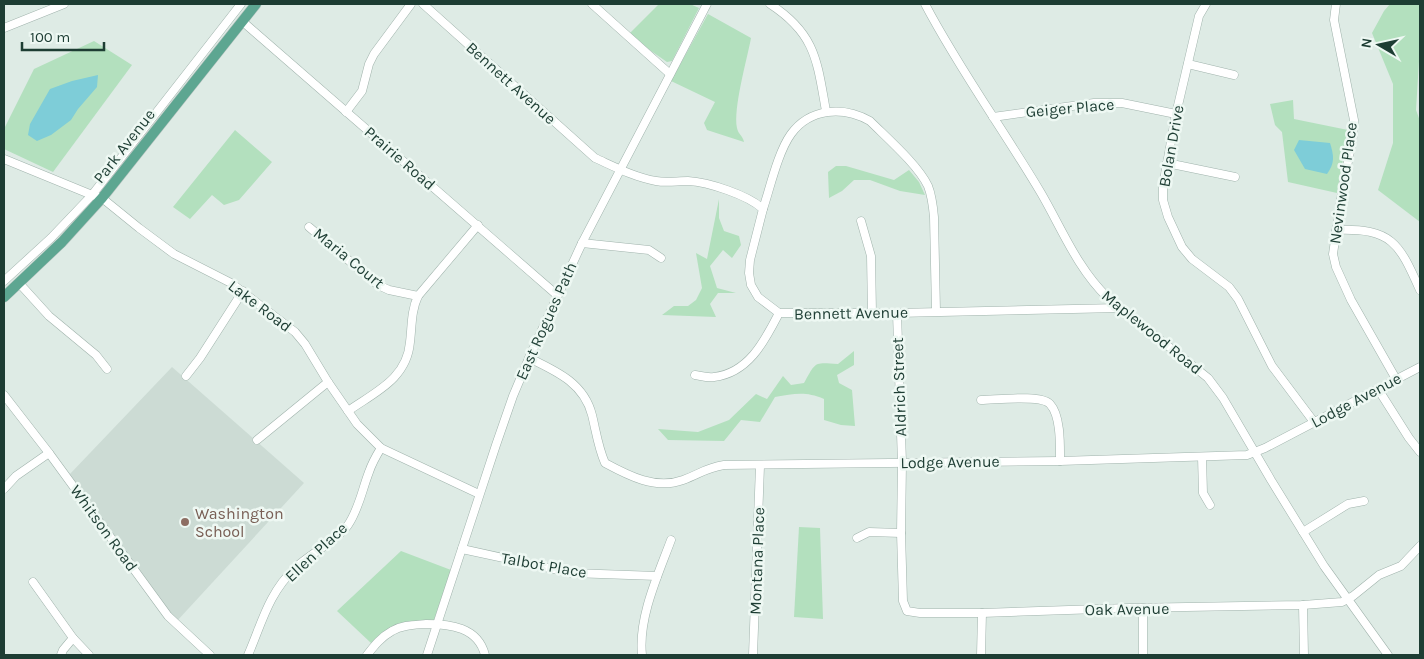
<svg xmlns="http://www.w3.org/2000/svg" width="1424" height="659" font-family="Karla,sans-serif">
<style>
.built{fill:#ccdbd4}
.green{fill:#b3e0be}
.water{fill:#7ecdd8}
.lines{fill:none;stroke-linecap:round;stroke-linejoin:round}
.minor-casing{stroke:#a0b3ac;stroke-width:9}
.major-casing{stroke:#bbc5c2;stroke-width:11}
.minor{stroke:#fff;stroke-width:8}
.major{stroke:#5da691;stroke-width:10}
.education-dot{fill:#8d6e63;stroke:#eef8f3;stroke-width:2}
.labels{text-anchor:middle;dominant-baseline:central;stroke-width:5;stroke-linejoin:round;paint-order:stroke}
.street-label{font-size:16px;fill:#1d3d33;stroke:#eef8f3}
.education-label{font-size:16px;fill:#785e54;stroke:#eef8f3;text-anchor:start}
</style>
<rect width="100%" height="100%" fill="#deebe5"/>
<path class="built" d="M172,367L304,483L177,621L165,607L69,475Z"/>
<g class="green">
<path d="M659,4H690L699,8L672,61L667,62L628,35Z"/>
<path d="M1390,4H1420V45L1416,110L1420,121V222L1378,190L1393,143V84L1372,33L1384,11Z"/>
<path d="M708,14L751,38C747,60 733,108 737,128C738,134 743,136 744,142L707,130L704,123L715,102L671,81Z"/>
<path d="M94,41L132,65L53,172L4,149V129L34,69Z"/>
<path d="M1293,100L1294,119L1348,130L1337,193L1288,182L1282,132L1275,125L1270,104Z"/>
<path d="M235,130L272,162L239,200L224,205L212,195L190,219L173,207Z"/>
<path d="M836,166H846L894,180L909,170L919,182L925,195L900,191L870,180H854L842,191L829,198L828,172Z"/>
<path d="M719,199V218L724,231L739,236L741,245L732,258L723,250L710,266L717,288L736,293H718L710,304L716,317L662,315L674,306H688L696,300L702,288L696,253L707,259Z"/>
<path d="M854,351V365L837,375L839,383L852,390L855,426L841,425L824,420V399C805,391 794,394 775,397L760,422L741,420L724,441L668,440L658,429L698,432L729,420L756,394L767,399L783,376L791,385L804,383C816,362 813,362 838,364Z"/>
<path d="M799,527L820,528L823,619L794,617Z"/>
<path d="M401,551L451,570L434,620C407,621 391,624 371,643L337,611Z"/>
</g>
<g class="water">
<path d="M98,75L97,87L78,109L71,120L51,135L37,141L28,135L30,124L50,89L72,81Z"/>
<path d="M1299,140L1330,143C1334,156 1335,163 1327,174L1305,169L1294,150Z"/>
</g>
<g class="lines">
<g class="minor-casing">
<g id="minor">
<path d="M423,4L595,158C615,167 634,177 656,181C666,183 677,181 688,181C708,182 748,195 763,209L750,260L749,273L751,285L758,297L779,313H897L1119,308"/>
<path d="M592,4L670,74"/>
<path d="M770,4C816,34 817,61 826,111"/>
<path d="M925,4C959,69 1003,129 1041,193C1062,229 1077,268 1108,298L1208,378L1223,398L1271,480L1324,566L1388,655"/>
<path d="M1206,4L1199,16L1176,114L1163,186V200L1168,217L1182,247L1192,259L1229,287L1238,299L1272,366L1314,422"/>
<path d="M1336,4L1334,20L1354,120L1353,136L1342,192L1333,254L1336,267L1351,300L1396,379"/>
<path d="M242,21L557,295"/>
<path d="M4,28L64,4"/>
<path d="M1188,64L1234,75"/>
<path d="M346,112L362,91L369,64L374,54L411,4"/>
<path d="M993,117L1094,103H1122L1176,114"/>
<path d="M4,159L92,195L102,198L139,228L174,254L231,283L295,332L305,344L328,382L357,424L381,448L479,494"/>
<path d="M1167,163L1235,177"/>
<path d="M763,209C770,188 778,152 791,134C810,108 843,106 870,121C887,138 918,165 928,186C932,196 933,206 934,217L936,311"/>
<path d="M861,221L871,256L872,313"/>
<path d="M309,227L378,285L389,290L418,296"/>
<path d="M1336,230C1392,228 1399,243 1420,290"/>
<path d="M582,243L649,250L661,258"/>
<path d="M4,281L51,238L92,195L241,4"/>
<path d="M19,283L49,316L96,355L107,369"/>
<path d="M897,313L902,463L901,533L903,601L907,611L920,613H982L1129,608L1303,605L1342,602L1353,596L1379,575L1401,566L1420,546"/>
<path d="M529,358C556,371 584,383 592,415C596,431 598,447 605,463C629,476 656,490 683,480C700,474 705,468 724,465L1060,461L1247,455L1265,448L1420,367"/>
<path d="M695,375C701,376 708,378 714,377C749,373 765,340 779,313"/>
<path d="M186,376L200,358L243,291"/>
<path d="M1378,389L1409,438L1420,452"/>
<path d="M4,395L49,453L168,616L210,655"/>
<path d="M981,400C996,400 1041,394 1050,404C1061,416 1060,445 1060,461"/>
<path d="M348,411C375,392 407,379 410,342C412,326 411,311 418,296L478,225"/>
<path d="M257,440L328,382"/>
<path d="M1202,457L1203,493L1210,505"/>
<path d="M4,489L16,476L49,453"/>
<path d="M1303,532L1348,504L1364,501"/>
<path d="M857,538L869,532L901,533"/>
<path d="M462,549L572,573L657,576"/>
<path d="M33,582L73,638L89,655"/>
<path d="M1303,605L1304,655"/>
<path d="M1143,608V655"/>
<path d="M61,655L63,650L73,638"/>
<path d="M248,655C262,623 268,594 295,568C310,554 336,541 348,525C359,509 362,490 369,472C372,463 376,456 381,448"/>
<path d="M367,655C374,646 381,637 392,631C402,625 414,625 426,624C450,624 478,627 485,655"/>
<path d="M427,655L496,445L513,396L529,358L582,243L707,4"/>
<path d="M642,655C638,618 658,575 671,540"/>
<path d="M753,655L760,466"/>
<path d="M981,655L982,613"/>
</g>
</g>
<g class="major-casing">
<path id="major" d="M4,297L62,242L102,198L256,4"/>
</g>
<use href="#minor" class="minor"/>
<use href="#major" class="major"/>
</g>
<circle class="education-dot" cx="185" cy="522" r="5"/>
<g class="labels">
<g class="street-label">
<text transform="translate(511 83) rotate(42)">Bennett Avenue</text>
<text transform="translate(1070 108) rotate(-5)">Geiger Place</text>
<text transform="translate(124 146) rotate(-52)">Park Avenue</text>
<text transform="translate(1171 146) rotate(-80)">Bolan Drive</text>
<text transform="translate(400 158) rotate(41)">Prairie Road</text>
<text transform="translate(1343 183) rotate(-82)">Nevinwood Place</text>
<text transform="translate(349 258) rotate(39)">Maria Court</text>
<text transform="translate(260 306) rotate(37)">Lake Road</text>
<text transform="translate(851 313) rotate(-1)">Bennett Avenue</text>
<text transform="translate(546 321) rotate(-66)">East Rogues Path</text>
<text transform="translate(1152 332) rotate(39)">Maplewood Road</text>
<text transform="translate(899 387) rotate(-92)">Aldrich Street</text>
<text transform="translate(1356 400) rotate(-28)">Lodge Avenue</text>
<text transform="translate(950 462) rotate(-1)">Lodge Avenue</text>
<text transform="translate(104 528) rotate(54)">Whitson Road</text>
<text transform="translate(316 552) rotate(-43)">Ellen Place</text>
<text transform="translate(757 561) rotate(-88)">Montana Place</text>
<text transform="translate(544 565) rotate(10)">Talbot Place</text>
<text transform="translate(1127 609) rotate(-1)">Oak Avenue</text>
</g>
<g class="education-label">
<text x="195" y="513">Washington<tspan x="195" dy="18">School</tspan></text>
</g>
</g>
<rect width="1424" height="659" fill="none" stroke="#1d3d33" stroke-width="10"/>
<g transform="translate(1379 45) rotate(279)" stroke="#eef8f3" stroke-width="4" paint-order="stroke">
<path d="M0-4L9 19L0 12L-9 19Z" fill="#1d3d33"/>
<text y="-8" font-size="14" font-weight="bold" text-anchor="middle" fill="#1d3d33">N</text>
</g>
<path d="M22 42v8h82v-8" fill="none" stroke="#1d3d33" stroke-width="2.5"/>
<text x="30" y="42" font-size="15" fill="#1d3d33" stroke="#eef8f3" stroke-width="4" paint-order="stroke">100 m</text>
</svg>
